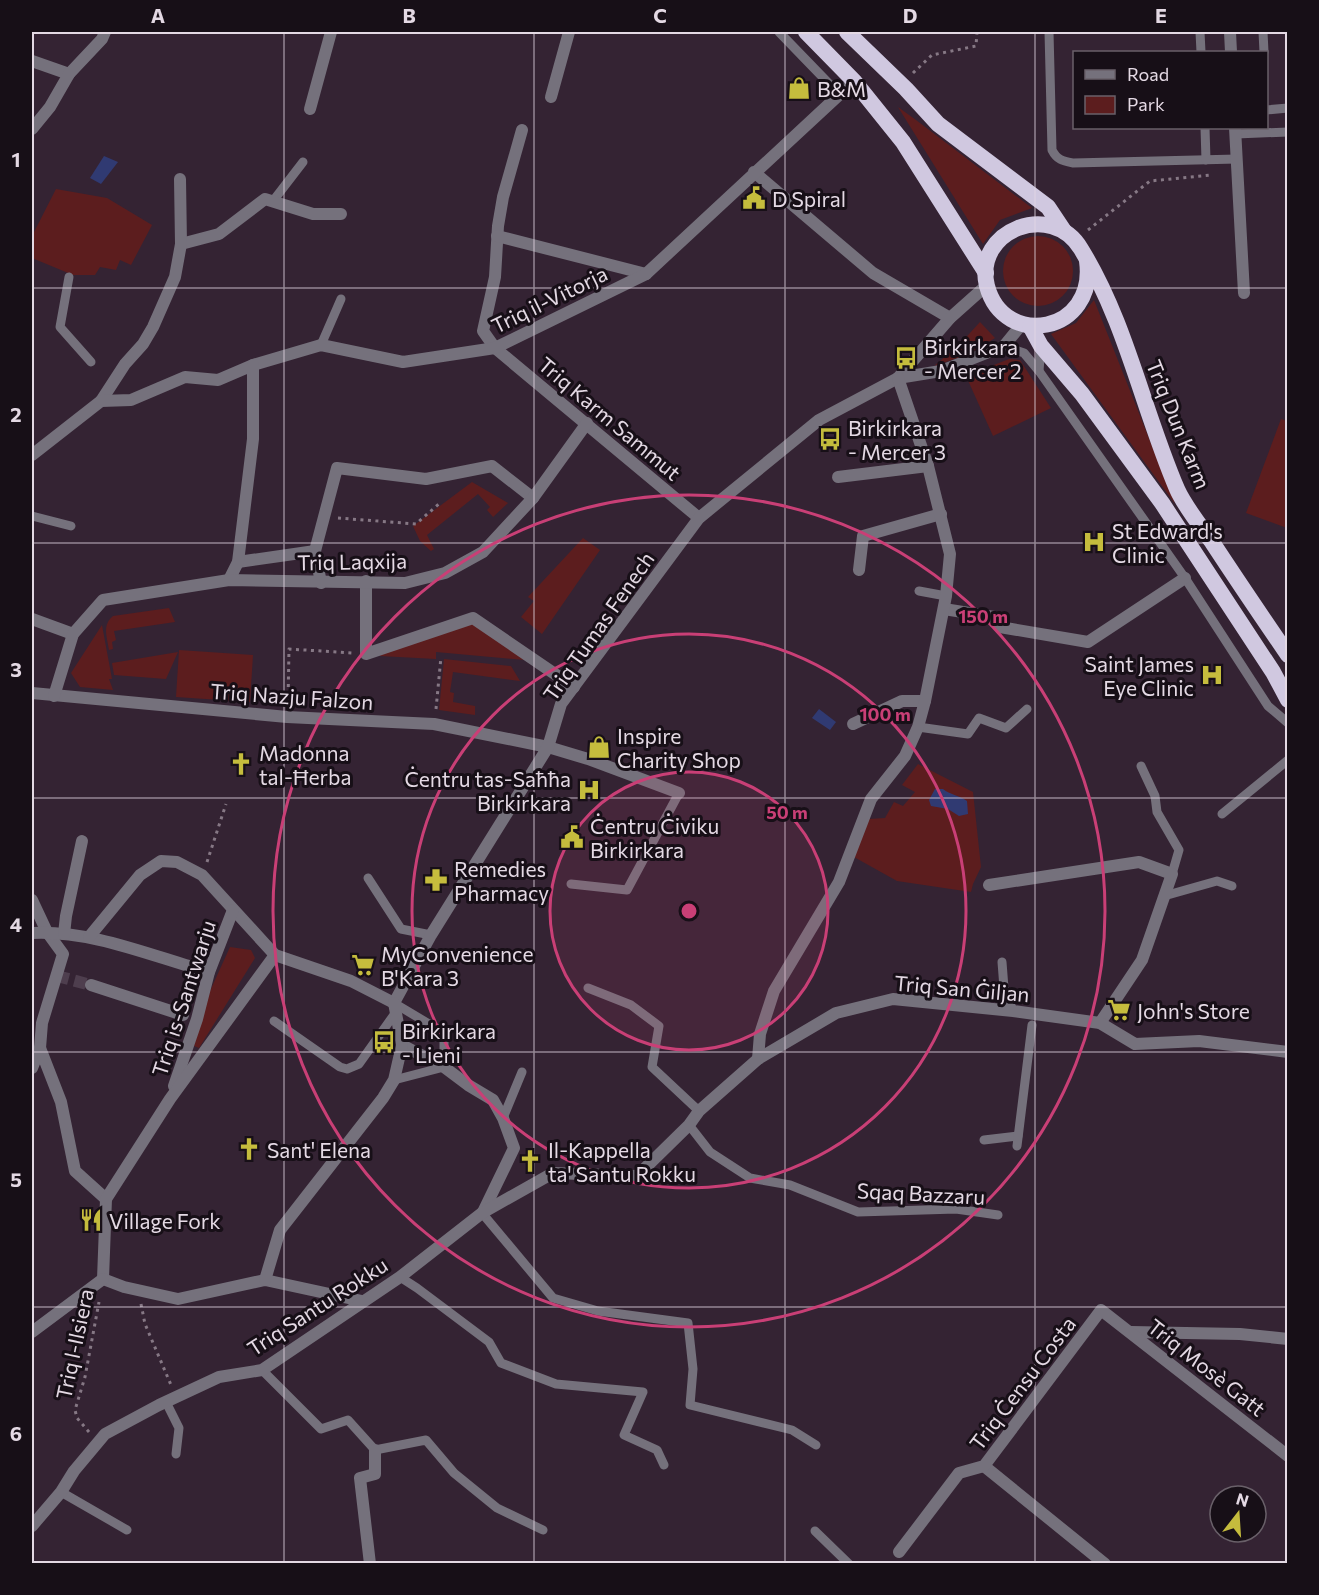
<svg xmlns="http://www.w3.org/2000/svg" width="1319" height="1595" font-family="Commissioner,sans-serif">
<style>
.green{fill:#5c1d1e}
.water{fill:#303a72}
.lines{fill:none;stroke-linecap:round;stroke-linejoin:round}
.minor-tunnel{stroke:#4e3e4e;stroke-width:12;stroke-dasharray:12 6;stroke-linecap:butt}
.path{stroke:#867885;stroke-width:3;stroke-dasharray:3 4.5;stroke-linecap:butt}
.service{stroke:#75717c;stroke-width:9}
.pedestrian{stroke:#75717c;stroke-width:12}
.minor{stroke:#75717c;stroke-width:12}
.trunk{stroke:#d0c8e0;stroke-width:16}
.grid{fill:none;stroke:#e4d9e4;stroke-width:1.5;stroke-opacity:0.55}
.ring{fill:none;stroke:#c93f76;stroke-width:3}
.labels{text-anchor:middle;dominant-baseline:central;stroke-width:6;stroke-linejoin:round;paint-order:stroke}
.poi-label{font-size:21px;fill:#e4d9e4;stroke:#170f17;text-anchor:start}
.street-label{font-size:21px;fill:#e4d9e4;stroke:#170f17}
.centre{fill:#c93f76;stroke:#170f17;stroke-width:3}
.ring-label{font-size:18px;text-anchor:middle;font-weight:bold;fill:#c93f76;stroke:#170f17;stroke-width:6;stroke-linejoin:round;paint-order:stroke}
.neatline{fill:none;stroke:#e4d9e4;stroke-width:2}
.grid-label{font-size:20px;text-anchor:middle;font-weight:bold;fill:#e4d9e4}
</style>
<rect width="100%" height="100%" fill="#342333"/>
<g class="green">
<path d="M898,107L916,120L1032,208L1000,220L983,244Z"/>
<path d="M56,189L107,198L152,225L131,265L120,260L116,270L100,267L95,275H73L32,258V236Z"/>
<circle cx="1038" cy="271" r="35"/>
<path d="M1094,300L1175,504L1051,334L1076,323Z"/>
<path d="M980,322L995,338L969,354L934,366L959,345Z"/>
<path d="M1009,359L1020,360L1051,408L993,436L966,376Z"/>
<path d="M1281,419L1287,421V528L1246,513Z"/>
<path d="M472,482L508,503L493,517L487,510L490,507L478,494L427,535L434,549L431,551L420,541L413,526Z"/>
<path d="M583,538L600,550L542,634L521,617L534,601L528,597Z"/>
<path d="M169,608L175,622L114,631L116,640L112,642L113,649L109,650C107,636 102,625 113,616Z"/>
<path d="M472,623L525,660L436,652V659L380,656L381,651Z"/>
<path d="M102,625L112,679H109L113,690L80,687L71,673Z"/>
<path d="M179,650L253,655L250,702L176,697Z"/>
<path d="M178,652L166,679L114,675L112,663Z"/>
<path d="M444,659L511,666L520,681L453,672L450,692L454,693L453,702L475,706V715L439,710Z"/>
<path d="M918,764L973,792L981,867L973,884L971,892L897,881L854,857L869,819L885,818L894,802L903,806L915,792L902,785Z"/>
<path d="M230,947L251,950L255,958L199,1048L194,1046L210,991Z"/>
</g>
<g class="water">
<path d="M104,156L118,162L101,184L90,178Z"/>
<path d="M819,709L836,722L830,730L812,718Z"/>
<path d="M935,789H943C950,795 959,795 967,801L968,814L959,816L948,809L931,806L929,800Z"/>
</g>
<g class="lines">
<path class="minor-tunnel" d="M57,976L91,985"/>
<g class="path">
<path d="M913,73L932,55L976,46L977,32"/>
<path d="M1088,230L1150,181L1211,175"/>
<path d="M338,518L416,524L441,502"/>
<path d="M288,702L289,649L352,653"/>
<path d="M436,709L441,657"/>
<path d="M207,862L226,804"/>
<path d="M141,1304L145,1324L171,1385"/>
<path d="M89,1432L77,1418L75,1410L85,1377L99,1302"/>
</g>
<g class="service">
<path d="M779,32L839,94"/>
<path d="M1049,32L1052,150C1057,160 1063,161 1073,163L1237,159"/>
<path d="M1200,32L1201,52"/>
<path d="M1263,32L1264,52"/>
<path d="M1266,110L1288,108"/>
<path d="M1205,128L1206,160"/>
<path d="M1236,134L1288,132"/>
<path d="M273,201L303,162"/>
<path d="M69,277L60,327L91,362"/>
<path d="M321,345L341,299"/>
<path d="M1004,346L1024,353L1039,371"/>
<path d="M1041,346L1039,371L1185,578L1268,706L1288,723"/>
<path d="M32,516L71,526"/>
<path d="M919,591L946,596"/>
<path d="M918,727L968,734L979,718L1006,728L1027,709"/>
<path d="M1141,766L1155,796L1157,812L1179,850L1172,874"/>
<path d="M1222,814L1288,760"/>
<path d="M368,878L401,929L431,935"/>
<path d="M571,884L627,890L679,793"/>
<path d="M1164,896L1217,881L1232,886"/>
<path d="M1002,962L1004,988L1013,1011"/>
<path d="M588,988L631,1005L659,1026L652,1067L699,1111"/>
<path d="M274,1021L340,1067L347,1069L359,1064L396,1012"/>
<path d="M394,1080L444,1067V1033L394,1003"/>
<path d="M503,1118L522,1072"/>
<path d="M689,1125L710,1152L750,1178L790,1185L858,1212L956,1209L998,1215"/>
<path d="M984,1140L1018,1136"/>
<path d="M1017,1146L1032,1025"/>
<path d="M482,1213L553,1298L598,1311L688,1323L693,1369L690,1405L792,1430L816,1445"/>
<path d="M400,1277L417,1288L489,1342L501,1363L556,1384L643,1392L624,1435L657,1450L664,1465"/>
<path d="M262,1370L321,1429L348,1420L375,1450L426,1440L454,1473L497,1508L543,1530"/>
<path d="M166,1402L179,1428L176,1454"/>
<path d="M61,1492L127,1530"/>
<path d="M815,1531L849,1564"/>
</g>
<g class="pedestrian">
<path d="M366,581V654L473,618L574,687"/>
<path d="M944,609L994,617L1000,627"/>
<path d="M91,985L183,1015"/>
</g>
<g class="minor">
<path d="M1230,32L1231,52"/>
<path d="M32,61L69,74"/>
<path d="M551,97L569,32"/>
<path d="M310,109L331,32"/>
<path d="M1235,128L1244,293"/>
<path d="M32,129L50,107L69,74L102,39L105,32"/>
<path d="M522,130L503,197L498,226L495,277L483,331L495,348L699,518"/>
<path d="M754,172L873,273L950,318"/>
<path d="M497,236L646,274"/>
<path d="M181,244L219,234L265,199L313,214H341"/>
<path d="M898,378L950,318L987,285"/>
<path d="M101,401L125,364L143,344L153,327L175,277L181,244L180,179"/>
<path d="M32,455L101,401L131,400L185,377L218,380L253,365L321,345L403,362L495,348L646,274L854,81"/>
<path d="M838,477L928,466"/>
<path d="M238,562L315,551"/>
<path d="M859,570L863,536L941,514"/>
<path d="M229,580L238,562L253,439V365"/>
<path d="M321,583L315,551L337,468L426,479L492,466L533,498"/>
<path d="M32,619L73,634"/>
<path d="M1000,627L1088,642L1185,578"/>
<path d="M32,693L287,717L434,724L548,747L588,759L679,793"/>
<path d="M54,696L73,634L103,600L229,580L405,583L445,573L483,552L533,498L587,423"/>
<path d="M853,724L902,701H925"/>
<path d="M989,885L1139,862L1172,874L1142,960L1100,1023"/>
<path d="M32,900L47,932L63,954L42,1023L40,1048L32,1068"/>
<path d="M32,933C92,930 151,956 209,972"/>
<path d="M64,934L66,916L82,841"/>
<path d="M89,937L140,875L161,861L177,862L202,875L275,955L351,981L394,1003"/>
<path d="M394,1003L431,935L548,747L561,704L699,518L819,420L898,378L941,371L1004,346L1022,324"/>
<path d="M402,1045L444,1067L468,1085L493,1100L503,1118L514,1148L483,1212"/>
<path d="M40,1048L61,1102L75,1171L106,1199"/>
<path d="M758,1059L760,1034L774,991L839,882L871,799L905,756L918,727L925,701L946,596L950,554L928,466L898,378"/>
<path d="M174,1086L197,1019L209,972L233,910"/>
<path d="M103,1279L106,1199L170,1099L275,955"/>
<path d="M103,1279L124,1287L178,1299L265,1280L362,1301"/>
<path d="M265,1280L280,1230L383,1098L394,1080L402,1045L394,1003"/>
<path d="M32,1332L103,1279"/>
<path d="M1131,1332L1240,1334L1288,1339"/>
<path d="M984,1466L1105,1564"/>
<path d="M32,1526L61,1492L74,1471L105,1434L159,1405L219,1377L262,1370L400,1277L482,1213L553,1173L637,1176L689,1125L699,1111L758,1059L836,1013L893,999L1013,1011L1100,1023L1135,1044L1199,1041L1288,1052"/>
<path d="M899,1552L959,1473L984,1466L1101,1310L1288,1456"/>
<path d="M370,1564L360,1478L375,1474V1450"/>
</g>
<g class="trunk">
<path d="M806,32L854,81L903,142L986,273"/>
<path d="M847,32L906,89L938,124L1048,207L1064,231"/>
<path d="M1087,261C1097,333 1004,350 987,286C973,230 1052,200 1081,249C1126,322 1143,410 1177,489C1185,507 1200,525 1212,542C1237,580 1262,617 1288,655"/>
<path d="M1030,326L1041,346L1082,394L1162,503L1273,672L1288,700"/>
</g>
</g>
<path class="grid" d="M284,32V1564M534,32V1564M785,32V1564M1035,32V1564M32,288H1288M32,543H1288M32,798H1288M32,1052H1288M32,1307H1288"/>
<circle cx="689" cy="911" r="139" fill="#c93f76" fill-opacity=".12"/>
<g class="ring">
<circle cx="689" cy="911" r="139"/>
<circle cx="689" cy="911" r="277"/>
<circle cx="689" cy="911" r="416"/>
</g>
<defs>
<g id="shop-bare" transform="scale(1.8)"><path d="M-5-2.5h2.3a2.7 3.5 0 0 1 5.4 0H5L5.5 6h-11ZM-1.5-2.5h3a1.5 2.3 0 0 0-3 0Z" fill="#c5bc3d" stroke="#170f17" stroke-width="2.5" paint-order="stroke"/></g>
<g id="civic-bare" transform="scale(1.8)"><path d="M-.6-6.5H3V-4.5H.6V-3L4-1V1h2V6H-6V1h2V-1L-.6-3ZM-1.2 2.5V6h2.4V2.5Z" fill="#c5bc3d" stroke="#170f17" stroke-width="2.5" paint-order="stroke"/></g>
<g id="bus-bare" transform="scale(1.8)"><path d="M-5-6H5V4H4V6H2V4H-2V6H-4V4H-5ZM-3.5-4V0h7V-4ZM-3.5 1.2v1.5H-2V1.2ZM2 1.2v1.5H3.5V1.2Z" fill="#c5bc3d" stroke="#170f17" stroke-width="2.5" paint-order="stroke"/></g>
<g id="hospital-bare" transform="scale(1.8)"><path d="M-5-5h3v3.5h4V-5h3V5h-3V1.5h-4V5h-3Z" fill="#c5bc3d" stroke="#170f17" stroke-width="2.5" paint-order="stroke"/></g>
<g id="church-bare" transform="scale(1.8)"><path d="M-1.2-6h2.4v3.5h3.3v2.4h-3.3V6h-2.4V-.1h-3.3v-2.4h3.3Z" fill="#c5bc3d" stroke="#170f17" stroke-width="2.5" paint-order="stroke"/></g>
<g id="pharmacy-bare" transform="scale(1.8)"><path d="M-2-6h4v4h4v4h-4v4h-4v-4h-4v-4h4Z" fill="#c5bc3d" stroke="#170f17" stroke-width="2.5" paint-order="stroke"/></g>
<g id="supermarket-bare" transform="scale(1.8)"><path d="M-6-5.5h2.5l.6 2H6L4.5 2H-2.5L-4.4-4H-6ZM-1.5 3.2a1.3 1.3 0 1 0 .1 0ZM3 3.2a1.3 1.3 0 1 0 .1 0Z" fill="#c5bc3d" stroke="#170f17" stroke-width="2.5" paint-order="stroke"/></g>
<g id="restaurant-bare" transform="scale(1.8)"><path d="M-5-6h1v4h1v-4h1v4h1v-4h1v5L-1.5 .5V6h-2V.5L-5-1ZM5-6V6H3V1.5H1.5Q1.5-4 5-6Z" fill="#c5bc3d" stroke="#170f17" stroke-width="2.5" paint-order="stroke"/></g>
</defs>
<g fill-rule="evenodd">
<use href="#shop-bare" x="799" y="88"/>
<use href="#civic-bare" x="754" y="198"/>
<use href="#bus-bare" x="906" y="358"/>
<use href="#bus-bare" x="830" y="439"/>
<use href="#hospital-bare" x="1094" y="542"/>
<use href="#hospital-bare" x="1212" y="675"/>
<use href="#shop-bare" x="599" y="747"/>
<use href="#church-bare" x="241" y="764"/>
<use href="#hospital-bare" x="589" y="790"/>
<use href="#civic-bare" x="572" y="837"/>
<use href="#pharmacy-bare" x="436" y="880"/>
<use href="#supermarket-bare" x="363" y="965"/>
<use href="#supermarket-bare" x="1119" y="1010"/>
<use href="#bus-bare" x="384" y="1042"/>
<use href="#church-bare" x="249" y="1149"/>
<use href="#church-bare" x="530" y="1161"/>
<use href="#restaurant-bare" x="91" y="1220"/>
</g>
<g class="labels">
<g class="poi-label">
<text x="817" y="88">B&amp;M</text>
<text x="772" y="198">D Spiral</text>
<text x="924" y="346">Birkirkara<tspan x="924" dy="24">- Mercer 2</tspan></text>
<text x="848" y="427">Birkirkara<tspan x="848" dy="24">- Mercer 3</tspan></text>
<text x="1112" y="530">St Edward's<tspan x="1112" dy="24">Clinic</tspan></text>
<text x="1194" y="663" text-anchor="end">Saint James<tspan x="1194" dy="24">Eye Clinic</tspan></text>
<text x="617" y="735">Inspire<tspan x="617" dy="24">Charity Shop</tspan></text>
<text x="259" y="752">Madonna<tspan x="259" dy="24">tal-Ħerba</tspan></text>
<text x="571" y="778" text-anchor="end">Ċentru tas-Saħħa<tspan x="571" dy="24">Birkirkara</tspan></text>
<text x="590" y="825">Ċentru Ċiviku<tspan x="590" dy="24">Birkirkara</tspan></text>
<text x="454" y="868">Remedies<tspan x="454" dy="24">Pharmacy</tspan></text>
<text x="381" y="953">MyConvenience<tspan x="381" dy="24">B'Kara 3</tspan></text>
<text x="1137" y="1010">John's Store</text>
<text x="402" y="1030">Birkirkara<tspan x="402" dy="24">- Lieni</tspan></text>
<text x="267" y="1149">Sant' Elena</text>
<text x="548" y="1149">Il-Kappella<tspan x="548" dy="24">ta' Santu Rokku</tspan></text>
<text x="109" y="1220">Village Fork</text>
</g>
<g class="street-label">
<text transform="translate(549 299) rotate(-26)">Triq il-Vitorja</text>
<text transform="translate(610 418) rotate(40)">Triq Karm Sammut</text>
<text transform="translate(1179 424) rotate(68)">Triq Dun Karm</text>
<text transform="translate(352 561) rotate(-1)">Triq Laqxija</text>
<text transform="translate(598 626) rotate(-55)">Triq Tumas Fenech</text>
<text transform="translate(292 696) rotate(4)">Triq Nazju Falzon</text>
<text transform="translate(962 988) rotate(5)">Triq San Ġiljan</text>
<text transform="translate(183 998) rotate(-72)">Triq is-Santwarju</text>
<text transform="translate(921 1193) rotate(3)">Sqaq Bazzaru</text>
<text transform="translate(317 1306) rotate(-33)">Triq Santu Rokku</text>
<text transform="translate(74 1344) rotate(-78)">Triq l-Ilsiera</text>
<text transform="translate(1207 1367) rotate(38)">Triq Mosè Gatt</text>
<text transform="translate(1022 1383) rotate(-53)">Triq Ċensu Costa</text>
</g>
</g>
<circle cx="689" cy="911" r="9" class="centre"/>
<g class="ring-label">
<text x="983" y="623">150 m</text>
<text x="885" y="721">100 m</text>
<text x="787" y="819">50 m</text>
</g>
<rect width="1319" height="1595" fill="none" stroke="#170f17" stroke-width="66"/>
<rect x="1073" y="51" width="195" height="78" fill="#170f17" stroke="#696069" stroke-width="1.5"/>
<rect x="1085" y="70" width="30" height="9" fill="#75717c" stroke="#696069" stroke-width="1.5"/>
<text x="1127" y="81" font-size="18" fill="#e4d9e4">Road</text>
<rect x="1085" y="96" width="30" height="18" fill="#5c1d1e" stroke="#696069" stroke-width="1.5"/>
<text x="1127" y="111" font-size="18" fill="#e4d9e4">Park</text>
<g transform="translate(1238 1514) rotate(17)"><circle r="28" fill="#170f17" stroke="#696069" stroke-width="1.5"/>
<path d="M0-4.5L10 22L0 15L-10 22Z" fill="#c5bc3d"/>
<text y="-9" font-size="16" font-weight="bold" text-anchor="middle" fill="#e4d9e4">N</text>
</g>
<rect x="33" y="33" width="1253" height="1529" class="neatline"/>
<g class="grid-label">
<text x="158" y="23">A</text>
<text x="409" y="23">B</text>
<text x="660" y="23">C</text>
<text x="910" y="23">D</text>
<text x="1161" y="23">E</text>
<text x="16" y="167">1</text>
<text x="16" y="422">2</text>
<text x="16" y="677">3</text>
<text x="16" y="932">4</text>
<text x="16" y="1187">5</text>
<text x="16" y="1441">6</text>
</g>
</svg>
